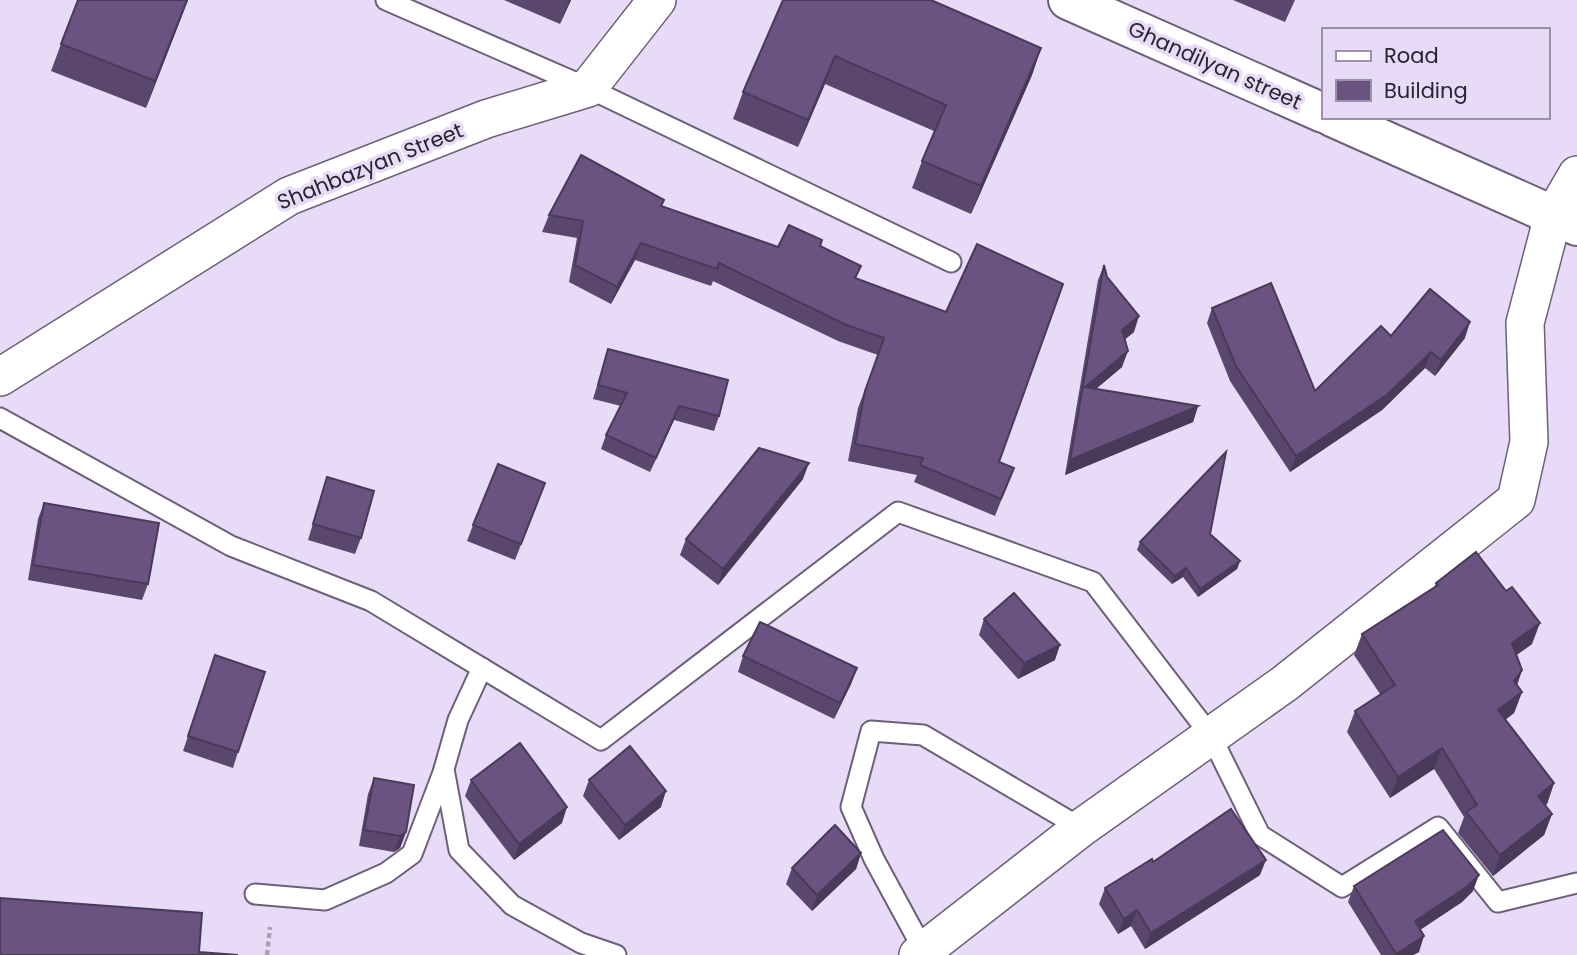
<svg xmlns="http://www.w3.org/2000/svg" width="1577" height="955" font-family="Poppins,sans-serif">
<style>
.lines{fill:none;stroke-linecap:round;stroke-linejoin:round}
.service-casing{stroke:#6c6078;stroke-width:23}
.minor-casing{stroke:#6c6078;stroke-width:40}
.secondary-casing{stroke:#6c6078;stroke-width:42}
.path{stroke:#a99eb5;stroke-width:4.5;stroke-dasharray:5 3.5;stroke-linecap:butt}
.service{stroke:#fff;stroke-width:19}
.minor{stroke:#fff;stroke-width:37}
.secondary{stroke:#fff;stroke-width:38}
.wall{fill:#5b476e}
.shaded-wall{fill:#4a3a5a}
.building{fill:#6a5380;stroke:#4a3a5a;stroke-width:2}
.labels{text-anchor:middle;dominant-baseline:central;stroke-width:7;stroke-linejoin:round;paint-order:stroke}
.street-label{font-size:21px;fill:#29242e;stroke:#e8dbf7}
</style>
<rect width="100%" height="100%" fill="#e8dbf7"/>
<g class="lines">
<g class="service-casing">
<g id="service">
<path d="M386,0L588,88L951,262"/>
<path d="M0,418L231,546L371,601L601,740L898,512L1093,582L1211,736L1260,835L1342,887L1438,827L1498,902L1577,883"/>
<path d="M482,668L458,720L444,769L459,850L512,905L581,943L616,955"/>
<path d="M255,894L325,900L386,873L412,854L444,770"/>
<path d="M924,951L874,859L851,807L871,731L923,735L1081,828"/>
</g>
</g>
<g class="minor-casing">
<g id="minor">
<path d="M0,377L289,196L486,119L588,88L657,0"/>
<path d="M918,955L1081,828L1284,684L1516,500L1529,442L1525,323L1553,216L1577,175"/>
</g>
</g>
<g class="secondary-casing">
<g id="secondary">
<path d="M1068,0L1323,113"/>
<path d="M1332,117L1577,226"/>
</g>
</g>
<path class="path" d="M267,955L270,927"/>
<use href="#service" class="service"/>
<use href="#minor" class="minor"/>
<use href="#secondary" class="secondary"/>
</g>
<g class="wall">
<path d="M188,0L146,108L51,71L61,44Z"/>
<path d="M504,0H571L560,24Z"/>
<path d="M783,0L1041,48L1032,75L971,214L912,188L922,161L934,131L825,84L798,147L733,119L743,92Z"/>
<path d="M1233,0H1295L1285,22Z"/>
<path d="M662,206L778,247L820,246L856,278L999,462L1014,468L995,516L914,482L917,475L848,461L858,408L878,355L838,341L713,281L711,286L635,260L611,304L569,282L577,238L542,232L549,215Z"/>
<path d="M1104,265L1107,277L1134,332L1125,339L1122,367L1096,389L1198,406L1193,422L1065,475L1098,280Z"/>
<path d="M1212,308L1315,391L1391,336L1465,338L1435,376L1425,368L1382,410L1290,472L1230,381L1207,323Z"/>
<path d="M608,349L719,416L714,431L674,420L650,472L601,449L606,435L621,406L593,399Z"/>
<path d="M327,477L361,538L355,554L308,540Z"/>
<path d="M803,479L718,585L680,555L686,539Z"/>
<path d="M539,499L515,560L467,541L473,525Z"/>
<path d="M44,503L148,584L142,600L28,580L38,519Z"/>
<path d="M1210,534L1240,561L1237,569L1198,597L1183,577L1172,584L1137,550L1140,542Z"/>
<path d="M1436,583L1532,644L1516,655L1522,670L1517,685L1522,692L1514,713L1505,720L1554,783L1547,804L1545,805L1552,814L1544,835L1493,876L1458,833L1464,817L1434,769L1390,798L1347,732L1355,711L1380,694L1354,655L1362,634L1434,588Z"/>
<path d="M984,619L1055,660L1018,679L979,635Z"/>
<path d="M215,655L238,752L233,768L183,751Z"/>
<path d="M743,656L857,668L851,684L834,719L738,672Z"/>
<path d="M374,778L406,832L400,848L394,852L359,846L368,794Z"/>
<path d="M471,780L562,823L514,860L465,796Z"/>
<path d="M589,780L661,807L619,840L583,796Z"/>
<path d="M861,853L856,869L812,911L786,884L792,868Z"/>
<path d="M1153,862L1260,875L1145,949L1131,926L1118,934L1099,904L1105,888Z"/>
<path d="M1354,886L1473,891L1462,902L1420,930L1419,952L1413,955H1381L1348,902Z"/>
</g>
<g class="shaded-wall">
<path d="M187,0H188L146,108L155,81Z"/>
<path d="M569,0H571L560,24Z"/>
<path d="M1041,48L1032,75L971,214L981,186Z"/>
<path d="M835,56L825,84L798,147L808,120Z"/>
<path d="M641,243L635,260L611,304L617,287Z"/>
<path d="M1139,316L1134,332L1117,346L1122,330Z"/>
<path d="M1470,322L1465,338L1435,376L1441,360Z"/>
<path d="M1128,351L1122,367L1080,402L1085,387Z"/>
<path d="M1431,352L1425,368L1382,410L1290,472L1296,456Z"/>
<path d="M679,406L674,420L650,472L656,458Z"/>
<path d="M1198,406L1193,422L1065,475L1070,460Z"/>
<path d="M809,463L803,479L718,585L723,569Z"/>
<path d="M1240,561L1237,569L1198,597L1200,589Z"/>
<path d="M1186,568L1183,577L1172,584L1175,576Z"/>
<path d="M1540,623L1532,644L1504,664L1512,643Z"/>
<path d="M1060,645L1055,660L1018,679L1024,663Z"/>
<path d="M857,668L851,684L834,719L840,703Z"/>
<path d="M1522,670L1515,691L1514,681Z"/>
<path d="M1522,692L1514,713L1490,731L1498,710Z"/>
<path d="M1442,748L1434,769L1390,798L1398,777Z"/>
<path d="M1554,783L1547,804L1530,816L1538,796Z"/>
<path d="M666,791L661,807L619,840L625,825Z"/>
<path d="M567,807L562,823L514,860L519,844Z"/>
<path d="M1552,814L1544,835L1493,876L1500,855Z"/>
<path d="M406,832L400,848L394,852L400,836Z"/>
<path d="M861,853L856,869L812,911L817,895Z"/>
<path d="M1266,860L1260,875L1145,949L1151,933Z"/>
<path d="M1479,875L1473,891L1462,902L1409,937L1415,921Z"/>
<path d="M1137,910L1131,926L1118,934L1124,919Z"/>
<path d="M1424,936L1419,952L1413,955H1396Z"/>
</g>
<g class="building">
<path d="M78,0H187L155,81L61,44Z"/>
<path d="M783,0H931L1041,48L981,186L922,161L946,105L835,56L808,120L743,92Z"/>
<path d="M581,155L664,200L661,206L778,247L789,225L822,240L820,246L861,266L855,278L946,312L977,244L1063,284L999,462L1014,468L1001,499L920,465L923,458L855,444L865,391L884,338L844,324L719,263L717,269L641,243L617,287L575,265L583,221L549,215Z"/>
<path d="M1104,265L1107,277L1139,316L1122,330L1128,351L1085,387L1198,406L1070,460Z"/>
<path d="M1271,283L1315,391L1381,326L1391,336L1430,289L1470,322L1441,360L1431,352L1388,394L1296,456L1236,366L1212,308Z"/>
<path d="M608,349L728,380L719,416L679,406L656,458L606,435L627,393L598,385Z"/>
<path d="M759,448L809,463L723,569L686,539Z"/>
<path d="M1226,452L1210,534L1240,561L1200,589L1186,568L1175,576L1140,542Z"/>
<path d="M498,464L545,483L521,544L473,525Z"/>
<path d="M327,477L374,491L361,538L313,524Z"/>
<path d="M44,503L159,523L148,584L33,565Z"/>
<path d="M1476,552L1506,591L1512,587L1540,623L1512,643L1522,670L1514,681L1522,692L1498,710L1554,783L1538,796L1552,814L1500,855L1466,812L1477,805L1442,748L1398,777L1355,711L1395,685L1362,634L1438,585L1436,583Z"/>
<path d="M1014,593L1060,645L1024,663L984,619Z"/>
<path d="M760,622L857,668L840,703L743,656Z"/>
<path d="M215,655L265,672L238,752L188,736Z"/>
<path d="M520,743L567,807L519,844L471,780Z"/>
<path d="M630,746L666,791L625,825L589,780Z"/>
<path d="M374,778L414,785L406,832L400,836L364,830Z"/>
<path d="M1231,809L1266,860L1151,933L1137,910L1124,919L1105,888L1152,859L1153,862Z"/>
<path d="M835,825L861,853L817,895L792,868Z"/>
<path d="M1443,830L1479,875L1468,886L1415,921L1424,936L1396,954L1354,886Z"/>
<path d="M0,898L202,913L199,952L238,955H0Z"/>
</g>
<g class="labels">
<g class="street-label">
<text transform="translate(1215 65) rotate(24)">Ghandilyan street</text>
<text transform="translate(370 166) rotate(-22)">Shahbazyan Street</text>
</g>
</g>
<rect x="1322" y="28" width="228" height="91" fill="#e8dbf7" stroke="#9c92a7" stroke-width="2"/>
<rect x="1336" y="51" width="35" height="10" fill="#ffffff" stroke="#9c92a7" stroke-width="2"/>
<text x="1384" y="63" font-size="21" fill="#29242e">Road</text>
<rect x="1336" y="80" width="35" height="21" fill="#6a5380" stroke="#9c92a7" stroke-width="2"/>
<text x="1384" y="98" font-size="21" fill="#29242e">Building</text>
</svg>
